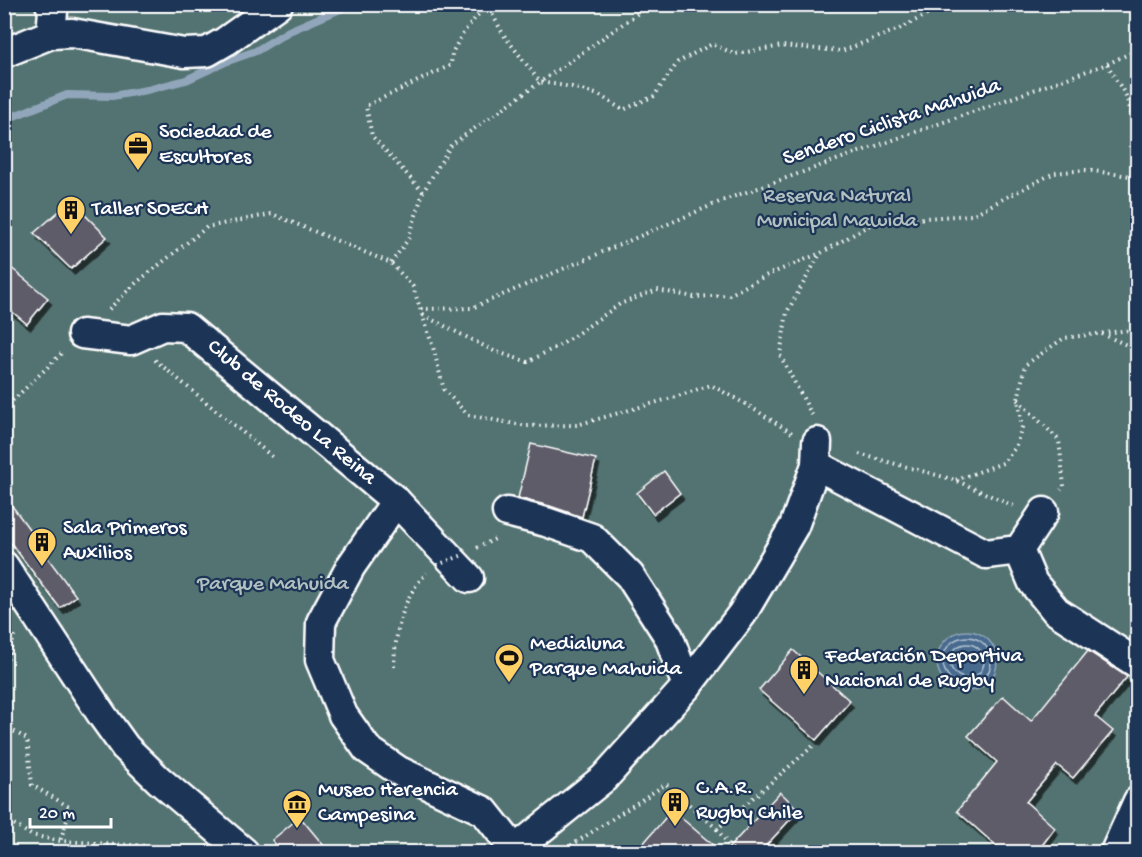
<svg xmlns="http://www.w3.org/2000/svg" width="1142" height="857" font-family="'Gochi Hand',sans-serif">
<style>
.green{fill:#537372;stroke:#a9b9b8;stroke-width:1.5}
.water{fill:#476b8e;stroke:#91a6bb;stroke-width:1.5}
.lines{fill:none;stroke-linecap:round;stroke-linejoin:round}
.shore{stroke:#b5c4d2;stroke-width:1.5}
.stream{stroke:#91a6bb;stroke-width:8}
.building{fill:#5e5c6a;stroke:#fff;stroke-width:1.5;filter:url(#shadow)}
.minor-casing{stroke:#fff;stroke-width:33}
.path{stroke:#fff;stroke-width:4;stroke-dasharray:1.5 4.5;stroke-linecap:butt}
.minor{stroke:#1d3557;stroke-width:28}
.path-bridge{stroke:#fff;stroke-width:4;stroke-dasharray:1.5 4.5;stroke-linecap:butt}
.labels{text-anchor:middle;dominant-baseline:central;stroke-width:4.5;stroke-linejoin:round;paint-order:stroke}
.street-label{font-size:22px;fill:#fff;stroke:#1d3557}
.poi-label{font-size:22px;fill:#fff;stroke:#1d3557;text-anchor:start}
.park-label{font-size:22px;fill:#b2c0c0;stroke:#1d3557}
</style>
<defs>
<filter id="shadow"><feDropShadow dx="3.5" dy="6" stdDeviation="0" flood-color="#0009"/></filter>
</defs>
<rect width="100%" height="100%" fill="#1d3557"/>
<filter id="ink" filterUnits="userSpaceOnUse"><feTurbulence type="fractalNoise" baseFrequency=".0167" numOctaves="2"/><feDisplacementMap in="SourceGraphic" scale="12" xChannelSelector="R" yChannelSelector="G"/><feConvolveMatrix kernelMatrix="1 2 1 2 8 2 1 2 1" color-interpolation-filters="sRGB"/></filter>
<g filter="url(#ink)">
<rect class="green" x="5" y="5" width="1132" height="847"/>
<circle class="water" cx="967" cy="661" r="30"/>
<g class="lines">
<g class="shore">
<circle cx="967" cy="661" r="24"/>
<circle cx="967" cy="661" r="17"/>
</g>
<path class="stream" d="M4,120L67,95L112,96L147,90L186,80L225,62L256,51L289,31L352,4"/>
</g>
<g class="building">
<path d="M71,201L107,237L71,269L34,233Z"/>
<path d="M4,262L48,298L27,324L4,305Z"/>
<path d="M531,444L596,459L582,517L550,506L518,498Z"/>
<path d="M664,471L680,493L653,514L637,493Z"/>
<path d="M4,495L35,537L33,538L76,596L60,608L4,534Z"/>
<path d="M793,650L850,701L816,740L759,690Z"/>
<path d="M1088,651L1127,677L1095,716L1113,731L1073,778L1057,765L1026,802L1055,828L1037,852H1003L957,811L997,762L968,736L1003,696L1031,721Z"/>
<path d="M780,792L799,810L760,852H725Z"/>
<path d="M672,810L721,852H636Z"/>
<path d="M300,817L329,852H282L272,840Z"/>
</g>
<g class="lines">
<g class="minor-casing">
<g id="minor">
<path d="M50,4L53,11L51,34"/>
<path d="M4,53L51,34L72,33L184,53L207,52L226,41L278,4"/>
<path d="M82,334L131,340L163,326L186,327L396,501L469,578"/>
<path d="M816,465L986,554L1019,550L1044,512"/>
<path d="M396,501L351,566L321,622L320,660L343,715L367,749L399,771L484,811L515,850L514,852"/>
<path d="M507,512L546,522L592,538L630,576L669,637L687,686"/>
<path d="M1019,550L1033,583L1056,611L1138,664"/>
<path d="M4,566L102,715L125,747L159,780L244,852"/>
<path d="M512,852L604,778L687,686L742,614L794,526L816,465L817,442"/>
<path d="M1115,852L1138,801"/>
</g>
</g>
<g class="path">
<path d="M487,4L503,34L540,82L572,87L599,95L623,110L654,96L678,62L712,44L735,54L782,46L842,51L899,29L930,13L941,4"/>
<path d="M1107,64L1126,96L1138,135"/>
<path d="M423,192L372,136L366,106L451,65L452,53L463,33L487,4"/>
<path d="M391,263L409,238L423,192L451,145L651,4"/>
<path d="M109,309L136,283L207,227L272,214L391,263L413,287L433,347L444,390L468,415L526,426L577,425L675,397L711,385L749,406L792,433"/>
<path d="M421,309L472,308L724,200L1107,64L1133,52L1138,46"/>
<path d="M423,315L494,351L528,362L565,342L620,304L657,290L694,297L729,295L765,276L821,253L870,225L925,218L972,215L1054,173L1085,170L1138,177"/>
<path d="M1102,334L1138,350"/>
<path d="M155,360L275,459"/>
<path d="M1018,400L1059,440L1064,486L1061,490"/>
<path d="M4,409L62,353"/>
<path d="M812,415L780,355L787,312L820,254"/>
<path d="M859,454L955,480L1016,507"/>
<path d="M956,480L1003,463L1015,448L1022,427L1018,400L1025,365L1064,338L1138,329"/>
<path d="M477,548L497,538"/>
<path d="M394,667C395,634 402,596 427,573"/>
<path d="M4,671L15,634"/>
<path d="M4,725L6,727L27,739L32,785L71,808L60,841"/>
<path d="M4,818L31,835L60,841L166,847L193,852"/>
<path d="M717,829L734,852"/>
<path d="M561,852L666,784L717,829L813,746"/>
</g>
<use href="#minor" class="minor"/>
<path class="path-bridge" d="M437,565L463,555"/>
</g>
</g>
<defs>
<g id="office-pin" transform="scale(1.5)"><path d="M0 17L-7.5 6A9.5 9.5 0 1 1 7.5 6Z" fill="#ffd166" stroke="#1d3557"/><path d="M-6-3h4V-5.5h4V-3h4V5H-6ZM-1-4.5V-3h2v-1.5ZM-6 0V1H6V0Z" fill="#111"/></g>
<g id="building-pin" transform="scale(1.5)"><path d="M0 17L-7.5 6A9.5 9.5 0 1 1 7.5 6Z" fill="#ffd166" stroke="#1d3557"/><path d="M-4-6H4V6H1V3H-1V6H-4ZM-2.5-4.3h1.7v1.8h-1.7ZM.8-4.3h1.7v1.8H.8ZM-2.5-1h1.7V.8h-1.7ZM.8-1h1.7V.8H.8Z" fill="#111"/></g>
<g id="stadium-pin" transform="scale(1.5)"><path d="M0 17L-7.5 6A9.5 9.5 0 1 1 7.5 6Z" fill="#ffd166" stroke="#1d3557"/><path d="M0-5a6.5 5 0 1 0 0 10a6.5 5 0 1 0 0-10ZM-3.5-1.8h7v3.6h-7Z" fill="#111"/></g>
<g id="museum-pin" transform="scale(1.5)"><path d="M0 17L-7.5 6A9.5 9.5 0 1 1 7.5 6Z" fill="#ffd166" stroke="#1d3557"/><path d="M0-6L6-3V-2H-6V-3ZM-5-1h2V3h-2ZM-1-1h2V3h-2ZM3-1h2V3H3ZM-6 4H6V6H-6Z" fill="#111"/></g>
</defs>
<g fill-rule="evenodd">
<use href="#office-pin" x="138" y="146"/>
<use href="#building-pin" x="71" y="210"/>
<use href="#building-pin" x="42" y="542"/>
<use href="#stadium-pin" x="509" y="658"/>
<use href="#building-pin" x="804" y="670"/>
<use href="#building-pin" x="675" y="802"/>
<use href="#museum-pin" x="297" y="804"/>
</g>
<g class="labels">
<g class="street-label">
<text transform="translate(892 123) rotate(-19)">Sendero Ciclista Mahuida</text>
<text transform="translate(291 413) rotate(40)">Club de Rodeo La Reina</text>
</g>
<g class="poi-label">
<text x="159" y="133">Sociedad de<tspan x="159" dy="25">Escultores</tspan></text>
<text x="92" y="210">Taller SOECH</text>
<text x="63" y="529">Sala Primeros<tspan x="63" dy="25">Auxilios</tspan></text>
<text x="530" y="645">Medialuna<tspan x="530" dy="25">Parque Mahuida</tspan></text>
<text x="825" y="657">Federación Deportiva<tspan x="825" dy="25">Nacional de Rugby</tspan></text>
<text x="696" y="789">C.A.R.<tspan x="696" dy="25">Rugby Chile</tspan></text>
<text x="318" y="791">Museo Herencia<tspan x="318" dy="25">Campesina</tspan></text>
</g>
<g class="park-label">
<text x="837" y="197">Reserva Natural<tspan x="837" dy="25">Municipal Mawida</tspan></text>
<text x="273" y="585">Parque Mahuida</text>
</g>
</g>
<rect width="1142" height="857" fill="none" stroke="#1d3557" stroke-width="24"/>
<rect x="12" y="12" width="1118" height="833" fill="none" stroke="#fff" stroke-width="2" filter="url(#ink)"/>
<path d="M30 818v9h81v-9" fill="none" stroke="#ffffff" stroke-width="3"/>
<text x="39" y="818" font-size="18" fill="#ffffff" stroke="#1d3557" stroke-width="4.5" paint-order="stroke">20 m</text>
</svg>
